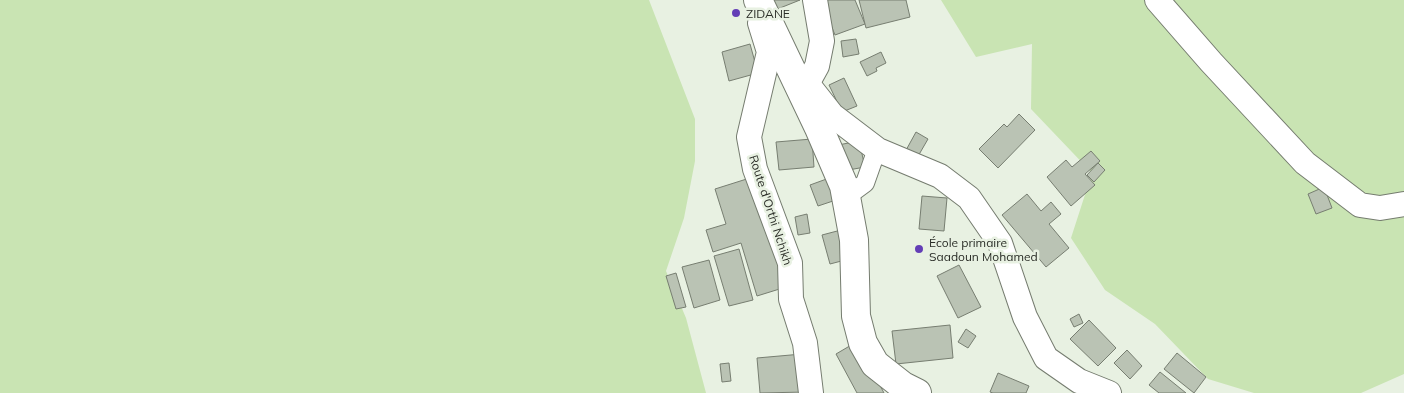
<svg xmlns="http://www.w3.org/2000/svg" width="1404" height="393" font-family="Mulish,sans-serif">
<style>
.green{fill:#c9e4b3}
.building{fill:#bac3b4;stroke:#777e71}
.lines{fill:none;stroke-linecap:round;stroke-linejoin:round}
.pedestrian-casing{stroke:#757c6f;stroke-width:20}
.minor-casing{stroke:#757c6f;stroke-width:26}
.tertiary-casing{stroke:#757c6f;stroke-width:30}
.pedestrian{stroke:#fff;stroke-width:18}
.minor{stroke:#fff;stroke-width:24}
.tertiary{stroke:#fff;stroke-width:28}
.poi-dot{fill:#633eb6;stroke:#e8f1e2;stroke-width:2}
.labels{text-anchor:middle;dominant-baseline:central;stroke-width:5;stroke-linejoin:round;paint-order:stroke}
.poi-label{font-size:12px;fill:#2a2d27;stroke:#e8f1e2;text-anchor:start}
.street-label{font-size:12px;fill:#2a2d27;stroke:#e8f1e2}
</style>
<rect width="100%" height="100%" fill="#e8f1e2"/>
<g class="green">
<path d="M0,0H649L695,119V161L684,218L666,271L686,318L706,393H0Z"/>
<path d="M941,0H1404V374L1361,393H1254L1208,379L1155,324L1105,290L1071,238L1092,173L1031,109L1032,44L976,57Z"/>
</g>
<g class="building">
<path d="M771,0H800L775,10Z"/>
<path d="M821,0H855L865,24L835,35Z"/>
<path d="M859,0H906L910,17L866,28Z"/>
<path d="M856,39L859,54L843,57L841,41Z"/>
<path d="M750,44L758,73L729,81L722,52Z"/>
<path d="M881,52L886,63L876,68L877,71L867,76L860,62Z"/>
<path d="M844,78L857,106L842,112L829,85Z"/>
<path d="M1019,114L1035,130L998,168L979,149L1004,124L1007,127Z"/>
<path d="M916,132L928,139L917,158L905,152Z"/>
<path d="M812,139L814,167L779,170L776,142Z"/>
<path d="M859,141L865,167L843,171L838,145Z"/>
<path d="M1091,151L1100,161L1085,174L1095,185L1071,206L1047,177L1066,160L1072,167Z"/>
<path d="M1098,163L1105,170L1094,182L1087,175Z"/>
<path d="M753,177L786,287L757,296L741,243L713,252L706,230L726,224L715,189Z"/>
<path d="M832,177L839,199L818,206L810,185Z"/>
<path d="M1324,187L1332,208L1316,214L1308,194Z"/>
<path d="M1027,194L1041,211L1051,202L1061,214L1049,224L1069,248L1046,267L1002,215Z"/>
<path d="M922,196L947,198L944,231L919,229Z"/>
<path d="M807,214L810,233L798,235L795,217Z"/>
<path d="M841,230L849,259L830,264L822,235Z"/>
<path d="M739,249L753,300L729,306L714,256Z"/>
<path d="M709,260L720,300L694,308L682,267Z"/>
<path d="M959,265L981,307L958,318L937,276Z"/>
<path d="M676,273L686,307L676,309L666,276Z"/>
<path d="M1079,314L1083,323L1074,327L1070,319Z"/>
<path d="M1089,320L1116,348L1098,366L1070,339Z"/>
<path d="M950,325L953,358L896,364L892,331Z"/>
<path d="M966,329L976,336L968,348L958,342Z"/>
<path d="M853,344L872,370L884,393H857L836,354Z"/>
<path d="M1127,350L1142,366L1130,379L1114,363Z"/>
<path d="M1177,353L1206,377L1194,393L1164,369Z"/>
<path d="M802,354L806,392L760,393L757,358Z"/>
<path d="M729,363L731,381L722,382L720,364Z"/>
<path d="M1160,372L1186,393H1159L1149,385Z"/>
<path d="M998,373L1029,386L1026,393H993L990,392Z"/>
</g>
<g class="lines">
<g class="pedestrian-casing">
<path id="pedestrian" d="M846,197L865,183L877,149"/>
</g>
<g class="minor-casing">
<g id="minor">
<path d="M1157,0L1211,62L1305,163L1360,205L1380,208L1404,204"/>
<path d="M760,23L769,52L749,137L755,169L790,263L791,299L805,343L811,393"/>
<path d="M802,77L832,115L878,150L940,176L969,198L1000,243L1025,317L1046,358L1079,381L1109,393"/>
<path d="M807,84L817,66L822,41L815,0"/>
</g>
</g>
<g class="tertiary-casing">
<path id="tertiary" d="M758,0L819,128L844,186L854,240L856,316L863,343L875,364L903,386L917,393"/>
</g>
<use href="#pedestrian" class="pedestrian"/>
<use href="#minor" class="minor"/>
<use href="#tertiary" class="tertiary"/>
</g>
<g class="poi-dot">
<circle cx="736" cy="13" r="5"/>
<circle cx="919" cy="249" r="5"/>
</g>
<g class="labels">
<g class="poi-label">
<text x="746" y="13">ZIDANE</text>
<text x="929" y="242">École primaire<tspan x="929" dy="14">Saadoun Mohamed</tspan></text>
</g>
<g class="street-label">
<text transform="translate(771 210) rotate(72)">Route d'Orthi Nchikh</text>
</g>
</g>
</svg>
